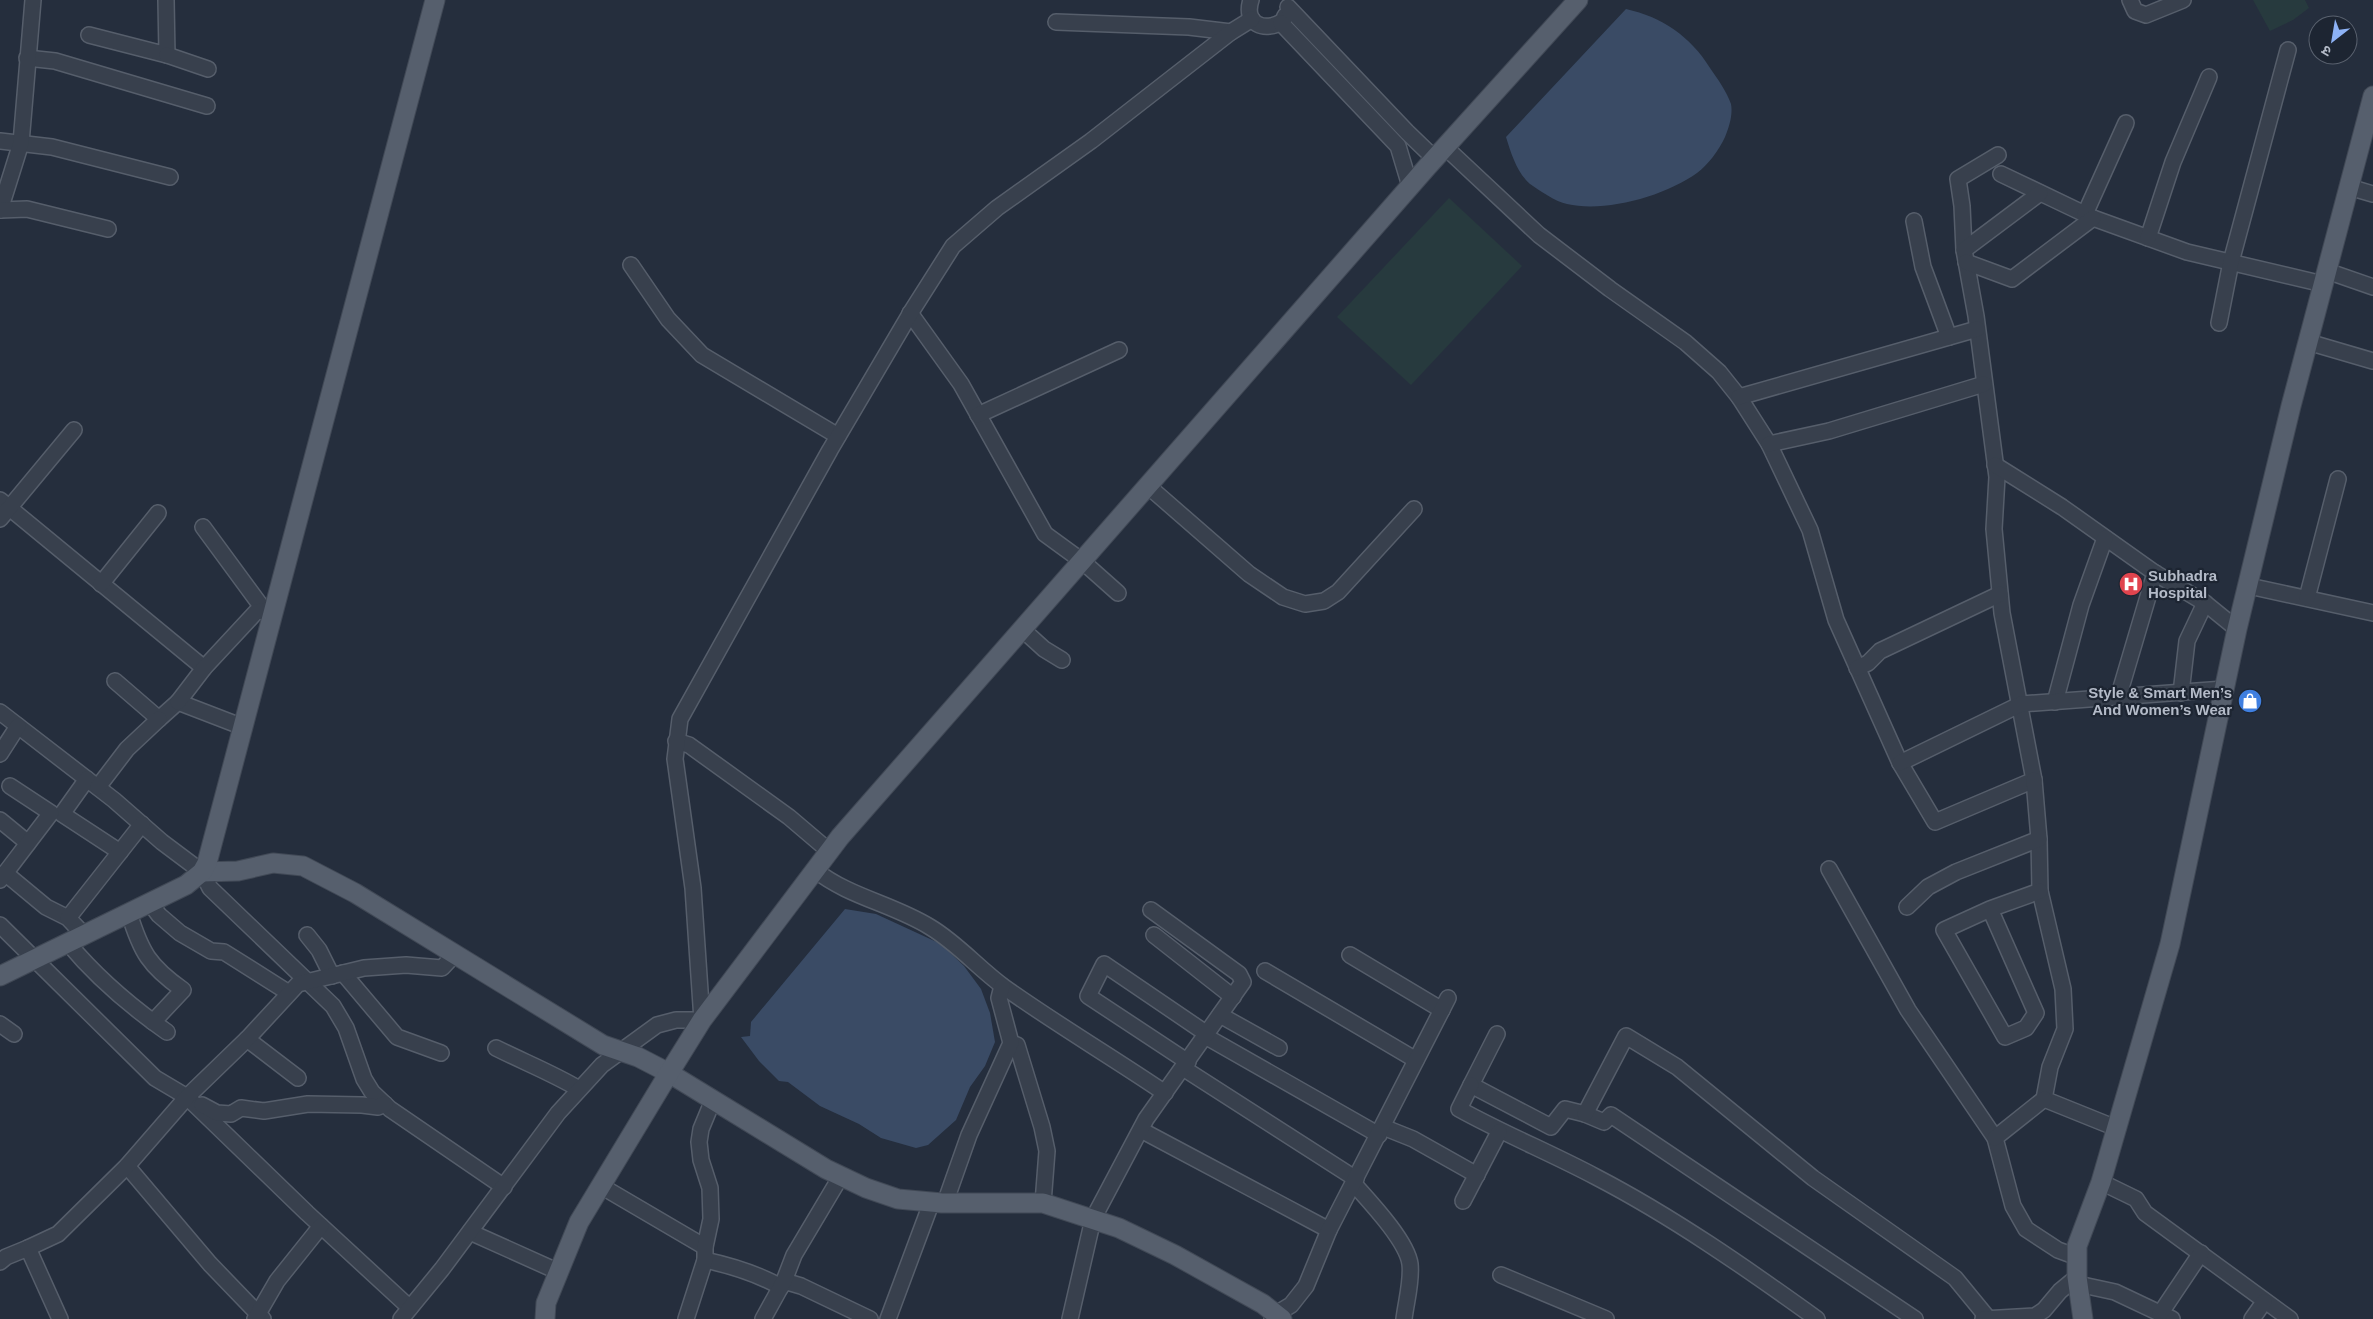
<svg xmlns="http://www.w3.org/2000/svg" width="2373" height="1319" font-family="Arial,'Noto Sans Devanagari',sans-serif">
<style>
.green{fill:#273a3e}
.water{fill:#3a4b65}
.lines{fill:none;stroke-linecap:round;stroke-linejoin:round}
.minor-casing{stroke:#565e6b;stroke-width:18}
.major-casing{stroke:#414956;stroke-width:21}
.minor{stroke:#38404d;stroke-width:15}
.major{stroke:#565f6d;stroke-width:19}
.labels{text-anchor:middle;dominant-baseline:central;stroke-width:4.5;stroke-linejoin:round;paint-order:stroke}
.poi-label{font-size:15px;font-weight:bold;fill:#b4bbc8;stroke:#1d2532;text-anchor:start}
</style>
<rect width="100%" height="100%" fill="#252e3d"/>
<g class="green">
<path d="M2253,0H2305L2309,8L2293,20L2270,31Z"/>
<path d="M1449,198L1522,266L1411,385L1337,317Z"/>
</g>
<g class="water">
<path d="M1626,9C1662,17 1690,36 1710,68C1717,78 1727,92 1731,104C1733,115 1729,127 1725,137C1719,150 1708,165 1697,173C1665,196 1605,213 1567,204C1556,202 1539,190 1530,184C1517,173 1511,153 1506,137Z"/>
<path d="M845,909L876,914L941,944L964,966L981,989L990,1013L995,1042L985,1066L970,1087L956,1120L928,1145L916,1148L881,1138L859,1124L820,1106L788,1082L779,1081L759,1061L741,1037L750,1036L751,1022Z"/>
</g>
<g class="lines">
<g class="minor-casing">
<g id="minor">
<path d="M1251,0C1243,24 1265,33 1283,21L1285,16"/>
<path d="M2130,0L2135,11L2146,15L2183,0"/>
<path d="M1288,7L1407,132L1435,159"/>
<path d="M1056,22L1189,27L1231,32"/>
<path d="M1281,23L1398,146L1410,186"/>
<path d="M89,35L167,55L166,0"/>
<path d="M167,55L208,69"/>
<path d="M27,58L55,61L207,106"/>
<path d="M0,141L52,147L170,177"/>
<path d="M1445,147L1539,235L1610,289L1685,342L1719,372L1739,397L1769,444L1810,530L1836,620L1900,763L1935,822L2034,780L2002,613L1994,529L1997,477L1976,316L1964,250L1962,206L1958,179L1998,155"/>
<path d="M2001,174L2093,218L2187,252L2323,284"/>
<path d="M2349,187L2373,194"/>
<path d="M0,210L21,143L33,0"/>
<path d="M0,210L27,209L108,229"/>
<path d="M2085,214L2126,123"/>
<path d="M1914,221L1923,267L1949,337"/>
<path d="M2148,238L2173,162L2209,77"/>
<path d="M1964,250L2040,193"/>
<path d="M1966,262L2012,279L2093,218"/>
<path d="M631,265L668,319L702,355L838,436"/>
<path d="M2327,271L2373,287"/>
<path d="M910,313L961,384L1045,534L1082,561L1118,593"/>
<path d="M2219,323L2231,262L2288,50"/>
<path d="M2308,342L2373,361"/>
<path d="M1739,397L1977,329"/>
<path d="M978,415L1119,350"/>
<path d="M1769,444L1829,431L1984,384"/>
<path d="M1995,465L2062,507L2155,573L2205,603L2237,629"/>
<path d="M1148,486L1249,574L1283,597L1305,604L1324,601L1338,592L1414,509"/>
<path d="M0,500L204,668"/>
<path d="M0,519L74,430"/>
<path d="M203,527L264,610"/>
<path d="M101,584L158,513"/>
<path d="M2249,586L2373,613"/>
<path d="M2307,598L2338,479"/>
<path d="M1022,629L1044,649L1062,660"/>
<path d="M1857,668L1868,663L1880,651L2000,594"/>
<path d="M115,681L159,719L178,702L243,727"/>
<path d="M2181,693L2187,641L2205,603"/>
<path d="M2118,698L2155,573"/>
<path d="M178,702L204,668L256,612L274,609"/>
<path d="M2055,702L2081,605L2105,538"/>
<path d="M0,712L114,800L162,842L202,872L210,888L333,1006L346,1028L364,1079L372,1092L390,1109L504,1187"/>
<path d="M676,741L689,745L789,817L829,851"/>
<path d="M0,754L18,726"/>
<path d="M1900,763L2021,704L2224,689"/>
<path d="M87,779L62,814L120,852"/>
<path d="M98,787L127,749L159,719"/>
<path d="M0,820L28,843"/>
<path d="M2039,839L2040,891L2063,989L2065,1029L2050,1067L2044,1099L2116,1128"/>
<path d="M1829,869L1908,1010L1995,1138L2013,1206L2026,1229L2058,1250L2077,1257"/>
<path d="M815,870C849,897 893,904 930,927C957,943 978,968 1004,987C1056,1024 1112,1057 1165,1093"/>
<path d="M5,873L46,907L68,918L84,935"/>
<path d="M0,880L51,813L10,786"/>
<path d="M150,903L159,915L180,933L211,951L224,952L289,993"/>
<path d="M1907,907L1928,887L1956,872L2039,839L2034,780"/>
<path d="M1990,909L1944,930L2005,1037L2026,1028L2036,1013L1990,909L2040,891"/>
<path d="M129,913C141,952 149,966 183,990L153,1022"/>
<path d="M68,918L142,824"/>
<path d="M0,925L155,1078L187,1097L307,1213L410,1308"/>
<path d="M307,935L319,950L332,976"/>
<path d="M1154,935L1233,997"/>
<path d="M68,943C97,978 130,1006 167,1032"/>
<path d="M1350,955L1442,1010"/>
<path d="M1265,971L1416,1060"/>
<path d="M343,973L397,1037L441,1053"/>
<path d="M1220,1015L1279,1048"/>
<path d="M0,1024L14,1034"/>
<path d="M1497,1034L1471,1085L1551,1127L1565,1109L1585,1114L1604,1122L1611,1115L1915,1319"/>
<path d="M1205,1036L1379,1135"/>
<path d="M247,1039L298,1078"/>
<path d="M1011,1043L1017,1045L1042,1127L1047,1151L1043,1203"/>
<path d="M496,1048C524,1062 552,1073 579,1089"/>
<path d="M1188,1062L1088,996L1104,964L1207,1034"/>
<path d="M1183,1068L1356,1179"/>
<path d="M1471,1085L1459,1109C1504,1134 1551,1153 1596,1177C1673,1217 1746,1268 1817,1319"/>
<path d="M202,1105L217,1113L231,1114L241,1108L264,1111L308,1104L362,1105L378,1107L385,1104"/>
<path d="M1585,1114L1626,1036L1677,1067L1813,1178L1955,1278L1987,1317"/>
<path d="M1383,1127L1413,1139L1477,1175"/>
<path d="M1141,1130L1329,1230"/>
<path d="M1995,1138L2044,1099"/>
<path d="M127,1166L210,1264L263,1319"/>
<path d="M2101,1182L2136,1199L2145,1213L2290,1319"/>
<path d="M1354,1184C1370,1202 1407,1241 1410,1264C1412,1281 1406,1302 1404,1319"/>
<path d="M601,1186L705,1247"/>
<path d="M1463,1201L1499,1132"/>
<path d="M945,1203L969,1135L1011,1043L999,998L1002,986"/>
<path d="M470,1232L559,1272"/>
<path d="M705,1260C733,1266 756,1273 781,1287"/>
<path d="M0,1262L6,1257L28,1248"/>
<path d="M1501,1275L1606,1319"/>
<path d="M784,1281L801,1286L870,1319"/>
<path d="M2078,1284L2115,1292L2172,1319"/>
<path d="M2160,1314L2201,1253"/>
<path d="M60,1319L28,1248L58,1234L127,1166L187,1097L247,1039L298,984L364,968L406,965L442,968L455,954"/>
<path d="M255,1319L277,1281L321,1226"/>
<path d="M401,1319L442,1269L558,1113L602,1065L657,1025L676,1020H702L693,888L675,759L680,719L830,450L913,309L953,246L997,208L1091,141L1231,32L1252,19"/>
<path d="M686,1319L705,1260V1247L711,1219L710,1188L701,1160L699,1142L701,1129L713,1100"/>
<path d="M763,1319L784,1281L794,1255L841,1176"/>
<path d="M888,1319L932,1201"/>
<path d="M1070,1319L1093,1219L1146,1119L1243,982L1239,974L1151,910"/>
<path d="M1272,1319L1276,1314L1291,1305L1306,1286L1329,1230L1448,998"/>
<path d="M1983,1319L2035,1316L2044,1310L2060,1291L2077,1277"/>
<path d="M2252,1319L2264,1302"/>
</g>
</g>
<g class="major-casing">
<g id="major">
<path d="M202,872L238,871L273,863L303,866L355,893L603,1045L638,1057L669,1073L826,1169L866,1188L898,1199L942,1203H1043L1119,1228L1175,1255L1263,1304L1282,1319"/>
<path d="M0,976L186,885L202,872L207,863L435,0"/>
<path d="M545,1319L546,1303L579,1222L669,1073L702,1020L840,837L1427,167L1578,0"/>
<path d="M2083,1319L2077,1277V1246L2101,1182L2170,944L2237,629L2291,406L2373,96"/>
</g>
</g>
<use href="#minor" class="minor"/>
<use href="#major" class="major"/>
</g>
<defs>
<g id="hospital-disc" transform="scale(1.25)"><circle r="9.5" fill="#e0444e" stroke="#1d2532"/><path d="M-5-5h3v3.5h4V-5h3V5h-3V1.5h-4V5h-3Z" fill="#fff"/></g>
<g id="shop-disc" transform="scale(1.25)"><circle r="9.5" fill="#3f7fe0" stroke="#1d2532"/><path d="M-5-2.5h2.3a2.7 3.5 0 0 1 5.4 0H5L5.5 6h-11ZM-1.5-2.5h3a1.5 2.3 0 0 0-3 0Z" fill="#fff"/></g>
</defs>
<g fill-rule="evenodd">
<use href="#hospital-disc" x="2131" y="584"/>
<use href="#shop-disc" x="2250" y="701"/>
</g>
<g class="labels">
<g class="poi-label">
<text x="2148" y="575">Subhadra<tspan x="2148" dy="17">Hospital</tspan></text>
<text x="2232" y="692" text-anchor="end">Style &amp; Smart Men’s<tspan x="2232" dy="17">And Women’s Wear</tspan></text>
</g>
</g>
<g transform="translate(2333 40) rotate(211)"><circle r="24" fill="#1d2532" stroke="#59616e"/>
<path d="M0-4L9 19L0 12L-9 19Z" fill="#8db2f5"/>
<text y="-8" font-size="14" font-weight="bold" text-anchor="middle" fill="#b4bbc8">उ</text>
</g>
</svg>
